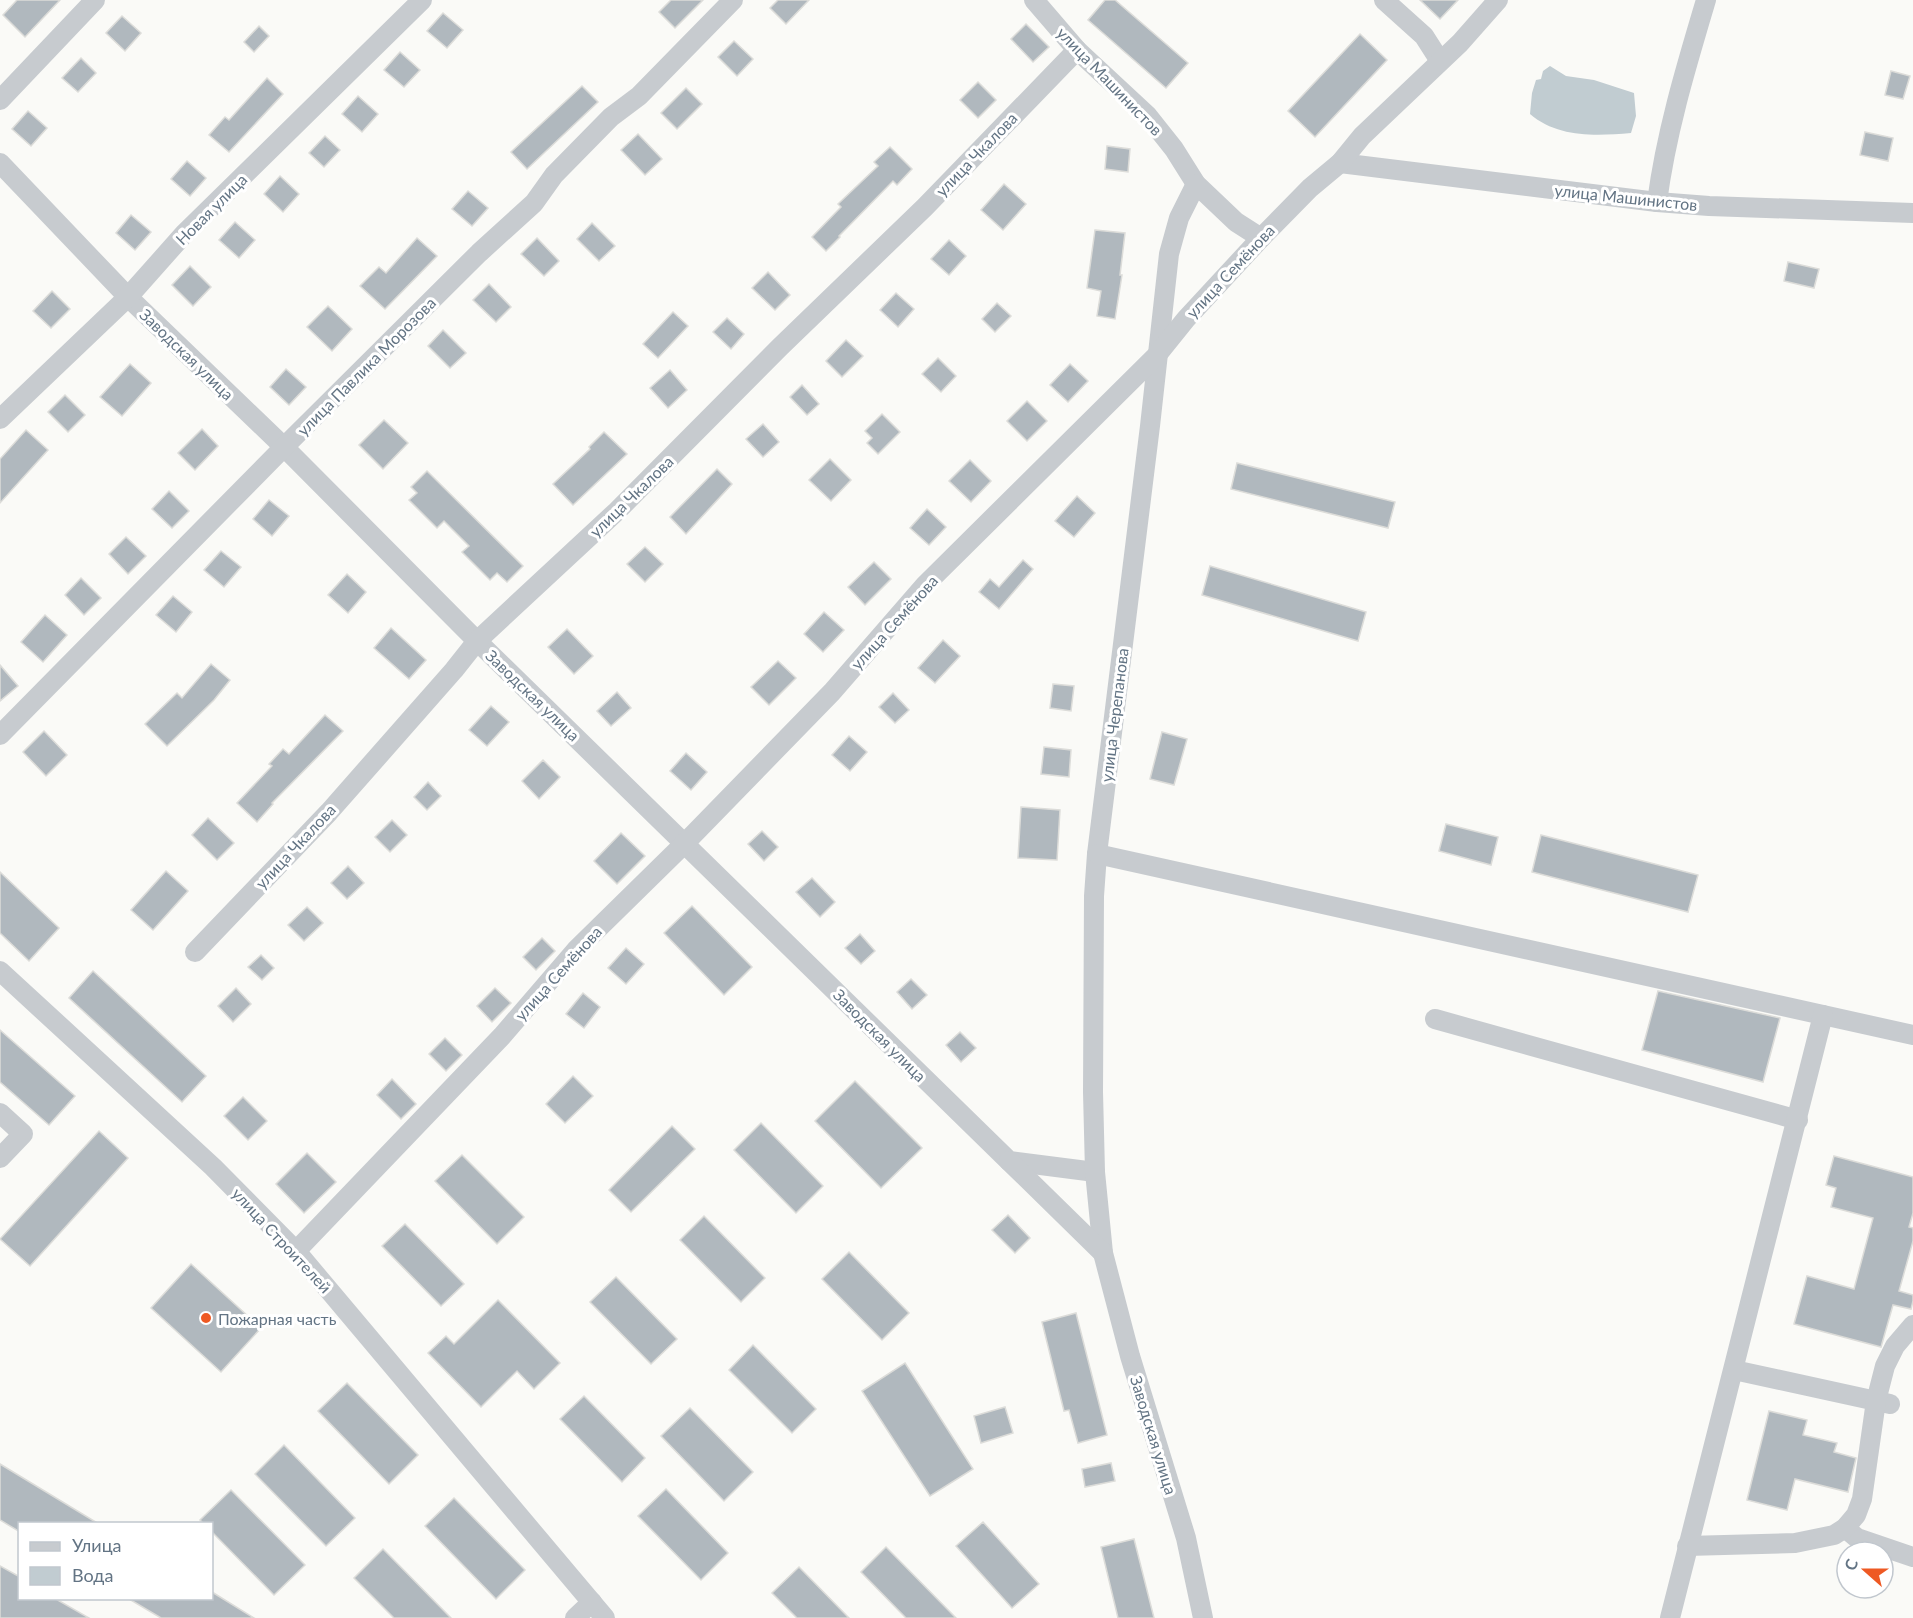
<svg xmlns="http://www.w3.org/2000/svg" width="1913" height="1618" font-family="Lato,sans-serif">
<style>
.water{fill:#c1ccd1}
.building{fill:#b0b8be;stroke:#dcdcd9;stroke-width:1.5}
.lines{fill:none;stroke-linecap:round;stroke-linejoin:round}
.minor{stroke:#c7cbcf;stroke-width:20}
.poi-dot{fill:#ee5923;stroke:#fff;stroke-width:2}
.labels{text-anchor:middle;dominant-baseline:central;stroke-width:6;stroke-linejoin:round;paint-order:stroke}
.street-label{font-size:16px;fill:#637484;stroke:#fff}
.poi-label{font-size:16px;fill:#637484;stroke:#fff;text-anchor:start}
</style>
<rect width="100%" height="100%" fill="#fafaf7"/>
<path class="water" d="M1550,66L1566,76L1594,80L1634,93L1636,116L1631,133C1596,136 1558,138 1530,114L1532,93L1536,80L1541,79L1543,71Z"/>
<g class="building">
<path d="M17,0H60L25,37L3,15Z"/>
<path d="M671,0H703L675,28L659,12Z"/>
<path d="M778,0H809L786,24L770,8Z"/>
<path d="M1105,0H1115L1188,63L1166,88L1088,20Z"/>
<path d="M1420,0H1458L1440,19Z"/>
<path d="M443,13L463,30L447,48L427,31Z"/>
<path d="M122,16L141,33L125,51L106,33Z"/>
<path d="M1026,24L1049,47L1033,62L1011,39Z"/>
<path d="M259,26L269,36L254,52L244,42Z"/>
<path d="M1360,34L1387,60L1315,137L1288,111Z"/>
<path d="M734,41L753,59L737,76L718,57Z"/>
<path d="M400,52L420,70L404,87L384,70Z"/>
<path d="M81,58L96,73L78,92L62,78Z"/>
<path d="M1891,71L1910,76L1903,99L1885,95Z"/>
<path d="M267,78L283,94L229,152L209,135L225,117L229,120Z"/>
<path d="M978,82L996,100L978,118L960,100Z"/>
<path d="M582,86L598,102L527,169L511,152Z"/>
<path d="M686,88L702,104L677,129L661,113Z"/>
<path d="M358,96L378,114L362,132L342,114Z"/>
<path d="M28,111L47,128L31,146L12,129Z"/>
<path d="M1865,132L1893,138L1888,161L1860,155Z"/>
<path d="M638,134L662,159L645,175L621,150Z"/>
<path d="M325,136L340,150L324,167L309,153Z"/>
<path d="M1107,146L1130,149L1128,172L1105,169Z"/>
<path d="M890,147L912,169L897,185L893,181L839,236L840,237L826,251L812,237L841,207L838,204L878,166L874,162Z"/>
<path d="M187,161L206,178L190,196L171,179Z"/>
<path d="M280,176L299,194L283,212L264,194Z"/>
<path d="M1004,184L1026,204L1003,230L981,210Z"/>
<path d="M468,191L488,208L472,226L452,209Z"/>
<path d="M131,215L151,232L135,250L116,233Z"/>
<path d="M235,222L255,240L239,258L219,240Z"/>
<path d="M592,223L615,246L599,261L577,239Z"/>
<path d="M1095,230L1125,233L1120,275H1122L1115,319L1097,316L1101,291L1087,288Z"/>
<path d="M417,238L437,256L385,309L360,286L379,267L386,273Z"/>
<path d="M537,238L559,261L544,276L521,254Z"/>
<path d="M949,240L966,256L949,275L931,259Z"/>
<path d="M1788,262L1819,269L1814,288L1784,281Z"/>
<path d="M190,266L211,287L193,306L172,285Z"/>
<path d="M768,272L790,295L775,310L752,288Z"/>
<path d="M489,284L511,307L496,322L473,300Z"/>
<path d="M52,291L70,309L51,328L33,311Z"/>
<path d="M896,293L914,309L898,327L880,310Z"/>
<path d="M997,303L1011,316L995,332L982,319Z"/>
<path d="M328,306L352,329L332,351L307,327Z"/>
<path d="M673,312L688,326L658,358L643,344Z"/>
<path d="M727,318L744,334L731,349L713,332Z"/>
<path d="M443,330L466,353L450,368L428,346Z"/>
<path d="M846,340L863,356L842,377L826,361Z"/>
<path d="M938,358L956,376L941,392L922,374Z"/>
<path d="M130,364L151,383L122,416L100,397Z"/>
<path d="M1070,364L1088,381L1068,402L1050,385Z"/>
<path d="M286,369L306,387L289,405L270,387Z"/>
<path d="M670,370L687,390L668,408L650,388Z"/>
<path d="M802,385L819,404L807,415L790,397Z"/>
<path d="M65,395L85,415L68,432L48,412Z"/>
<path d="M1027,401L1047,421L1027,441L1007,421Z"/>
<path d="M882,414L900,432L878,454L867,443L872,438L865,431Z"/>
<path d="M384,420L408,443L383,469L359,445Z"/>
<path d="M763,424L779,442L763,457L746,439Z"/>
<path d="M202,429L218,446L195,470L178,453Z"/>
<path d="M26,430L48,450L0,503V459Z"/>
<path d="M604,432L627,454L573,505L553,484L590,449L589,447Z"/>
<path d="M830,459L851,480L831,501L809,480Z"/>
<path d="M970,460L991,481L971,502L949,481Z"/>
<path d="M1237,463L1395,502L1388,528L1231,489Z"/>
<path d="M717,469L732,484L686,534L670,517Z"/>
<path d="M427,471L523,566L507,582L497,573L490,580L462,552L469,546L444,521L437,528L409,500L417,493L411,487Z"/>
<path d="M169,491L189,511L172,528L152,509Z"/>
<path d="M1077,496L1095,513L1074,537L1055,521Z"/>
<path d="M269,500L289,516L272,536L253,519Z"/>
<path d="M927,509L946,527L929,545L910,528Z"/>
<path d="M126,537L146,556L128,574L109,554Z"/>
<path d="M645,547L663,564L645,582L627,564Z"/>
<path d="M221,551L241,567L224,587L204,570Z"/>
<path d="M1023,560L1033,569L999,609L979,592L990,579L999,587Z"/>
<path d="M874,562L891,579L865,605L848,587Z"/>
<path d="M1210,566L1366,612L1358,641L1202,595Z"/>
<path d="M347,574L366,592L348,613L328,595Z"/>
<path d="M81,578L101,598L84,615L65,595Z"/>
<path d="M173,596L192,612L176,632L156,615Z"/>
<path d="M824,612L844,630L823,652L804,634Z"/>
<path d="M45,615L67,635L43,662L21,642Z"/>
<path d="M391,628L426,660L409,679L374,648Z"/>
<path d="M567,629L593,656L574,674L548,647Z"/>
<path d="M943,640L960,656L935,683L918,668Z"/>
<path d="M778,661L796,678L769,705L751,687Z"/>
<path d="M211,664L230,680L214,700L167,746L145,724L177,693L182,698Z"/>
<path d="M0,665L18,686L0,701Z"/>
<path d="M1053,684L1074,686L1071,711L1050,708Z"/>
<path d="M617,692L631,708L611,726L597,711Z"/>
<path d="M893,693L909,710L895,723L879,707Z"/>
<path d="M491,706L509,722L487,746L469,730Z"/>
<path d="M325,715L343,731L272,803L273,804L257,822L237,803L272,766L269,764L283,749L289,754Z"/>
<path d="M44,731L67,755L46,776L23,752Z"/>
<path d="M1162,732L1187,739L1174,785L1150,779Z"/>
<path d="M849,736L867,752L850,771L832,755Z"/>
<path d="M1044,747L1071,750L1069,777L1041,774Z"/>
<path d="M686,753L707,772L691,790L670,771Z"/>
<path d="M543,760L560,777L539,799L522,781Z"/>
<path d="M428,782L441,796L427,810L414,797Z"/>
<path d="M1021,807L1060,810L1057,860L1018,858Z"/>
<path d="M208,818L234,843L217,860L192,835Z"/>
<path d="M392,820L407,835L390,852L375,837Z"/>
<path d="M1446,824L1498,837L1491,865L1439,851Z"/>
<path d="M762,831L778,847L764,861L748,844Z"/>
<path d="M621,833L645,856L617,884L594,861Z"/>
<path d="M1541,835L1698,875L1688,912L1532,872Z"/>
<path d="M348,866L364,883L347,899L331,883Z"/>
<path d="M166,871L188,891L153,930L131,910Z"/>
<path d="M0,872L59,928L29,961L0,933Z"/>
<path d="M812,878L835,902L820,917L796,892Z"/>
<path d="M692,906L752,967L724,995L664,933Z"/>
<path d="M307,907L323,923L304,941L288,925Z"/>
<path d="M860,934L875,951L861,964L845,948Z"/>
<path d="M542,938L555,951L536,970L523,957Z"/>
<path d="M626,948L644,964L626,984L608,968Z"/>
<path d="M261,955L274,968L262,980L248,967Z"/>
<path d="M93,971L206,1076L182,1102L69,998Z"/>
<path d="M911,979L927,995L912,1009L897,992Z"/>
<path d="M236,988L251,1004L233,1022L218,1006Z"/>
<path d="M495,988L511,1003L492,1022L477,1006Z"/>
<path d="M1658,991L1780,1018L1763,1082L1642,1050Z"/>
<path d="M583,993L600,1007L584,1028L566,1014Z"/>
<path d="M0,1030L75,1096L49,1125L0,1082Z"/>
<path d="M960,1032L976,1048L961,1062L946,1045Z"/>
<path d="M445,1038L462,1055L446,1071L429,1054Z"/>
<path d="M573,1076L593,1096L565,1123L546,1104Z"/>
<path d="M392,1079L416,1104L401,1119L377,1095Z"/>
<path d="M855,1081L922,1148L881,1188L815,1121Z"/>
<path d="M243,1097L267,1121L248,1140L224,1116Z"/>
<path d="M761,1123L823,1186L796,1213L734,1150Z"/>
<path d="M672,1126L695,1149L631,1212L609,1190Z"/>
<path d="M99,1131L128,1158L30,1266L0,1239Z"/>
<path d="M307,1153L336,1182L304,1213L276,1184Z"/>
<path d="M462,1155L524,1217L497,1244L435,1181Z"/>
<path d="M1834,1156L1913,1177V1213L1909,1227L1913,1228V1241L1899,1291L1913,1295V1301L1911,1309L1893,1305L1881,1347L1794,1324L1807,1276L1854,1289L1873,1218L1831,1207L1836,1188L1826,1185Z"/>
<path d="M1008,1215L1030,1238L1015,1253L992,1230Z"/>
<path d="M704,1216L765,1278L741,1302L680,1240Z"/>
<path d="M405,1224L464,1284L441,1306L382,1246Z"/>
<path d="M849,1252L909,1313L882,1340L822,1279Z"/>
<path d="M191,1264L261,1328L221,1372L151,1308Z"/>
<path d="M616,1277L677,1339L651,1364L590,1302Z"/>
<path d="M498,1300L560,1363L534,1389L517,1371L481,1407L428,1353L446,1336L454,1344Z"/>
<path d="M1076,1313L1107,1435L1078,1443L1069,1410L1064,1411L1042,1322Z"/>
<path d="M753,1345L816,1409L792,1433L729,1370Z"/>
<path d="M905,1363L973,1469L930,1496L862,1391Z"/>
<path d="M347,1383L418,1455L389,1484L318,1411Z"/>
<path d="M584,1396L645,1458L622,1482L560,1419Z"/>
<path d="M1005,1407L1013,1433L981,1443L974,1416Z"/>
<path d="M690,1408L753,1472L724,1501L661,1436Z"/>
<path d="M1769,1411L1807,1420L1803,1435L1837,1443L1834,1452L1856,1458L1848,1492L1795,1479L1787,1510L1747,1500Z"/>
<path d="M284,1445L355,1518L326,1546L255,1474Z"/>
<path d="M1111,1463L1115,1481L1085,1487L1082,1469Z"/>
<path d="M0,1464L99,1524H20V1532L0,1520Z"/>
<path d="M666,1489L728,1553L701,1580L638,1516Z"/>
<path d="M231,1490L305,1565L274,1595L212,1532V1524H204L200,1520Z"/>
<path d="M454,1498L525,1570L496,1599L425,1526Z"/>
<path d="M983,1522L1039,1584L1012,1608L956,1546Z"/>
<path d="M1134,1539L1154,1618H1118L1101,1547Z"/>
<path d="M886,1547L956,1618H906L861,1572Z"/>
<path d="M383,1549L451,1618H394L354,1578Z"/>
<path d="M0,1566L20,1577V1599H56L89,1618H0Z"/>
<path d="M799,1567L849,1618H797L772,1593Z"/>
<path d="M212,1592L254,1618H161L129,1599H212Z"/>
</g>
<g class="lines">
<g class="minor">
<path d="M1034,0L1077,50L1147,115L1174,149L1196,184L1236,222L1261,238"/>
<path d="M1384,0L1424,36L1440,61"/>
<path d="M0,100L95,0"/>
<path d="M0,163L128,297L284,447L477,641L1009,1161L1095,1172"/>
<path d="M1340,163L1657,202L1709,206L1913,213"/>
<path d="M1196,184L1179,218L1169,254L1150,426L1097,854L1094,896L1093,1092L1095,1172L1103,1253L1130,1356L1186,1538L1203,1618"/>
<path d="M1657,202C1666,133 1686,67 1706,0"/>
<path d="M0,419L128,297L184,234L422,0"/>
<path d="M0,735L284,447L479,253L534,203L554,175L611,117L639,96L733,0"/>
<path d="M1097,854L1913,1035"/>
<path d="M195,952L329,812L454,670L477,641L617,511L780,347L925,207L1077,50"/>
<path d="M0,971L213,1167L296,1251L605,1618"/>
<path d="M1435,1019L1798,1120"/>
<path d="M0,1113L23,1134L0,1158"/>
<path d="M1009,1161L1103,1253"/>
<path d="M296,1251L502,1036L576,950L685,843L832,692L925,585L1157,355L1186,319L1261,238L1310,188L1340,163L1362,136L1460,43L1498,0"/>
<path d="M1734,1370L1890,1404"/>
<path d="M1845,1528L1857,1538L1913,1557"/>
<path d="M1687,1546L1795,1543L1834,1535L1845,1528L1856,1515L1862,1499L1876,1401L1885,1366L1895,1346L1913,1325"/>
<path d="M575,1618L592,1602"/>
<path d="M1670,1618L1823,1015"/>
</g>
</g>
<circle class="poi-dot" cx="206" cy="1318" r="6"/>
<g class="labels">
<g class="street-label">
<text transform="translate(1110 81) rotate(46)">улица Машинистов</text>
<text transform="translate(976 154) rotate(-46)">улица Чкалова</text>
<text transform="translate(1626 197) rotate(6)">улица Машинистов</text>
<text transform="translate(211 209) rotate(-45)">Новая улица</text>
<text transform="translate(1230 271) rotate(-47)">улица Семёнова</text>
<text transform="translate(187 354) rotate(44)">Заводская улица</text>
<text transform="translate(366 366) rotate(-45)">улица Павлика Морозова</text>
<text transform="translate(631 496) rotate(-44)">улица Чкалова</text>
<text transform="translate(894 622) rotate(-48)">улица Семёнова</text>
<text transform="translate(533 695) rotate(44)">Заводская улица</text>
<text transform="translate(1114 715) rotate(-83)">улица Черепанова</text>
<text transform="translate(295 846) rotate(-47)">улица Чкалова</text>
<text transform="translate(558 973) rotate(-48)">улица Семёнова</text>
<text transform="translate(880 1035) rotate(45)">Заводская улица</text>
<text transform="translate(282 1240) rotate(47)">улица Строителей</text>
<text transform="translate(1154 1435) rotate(73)">Заводская улица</text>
</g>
<g class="poi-label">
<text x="218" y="1318">Пожарная часть</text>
</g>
</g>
<rect x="18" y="1522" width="195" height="78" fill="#ffffff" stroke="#c1c7ce" stroke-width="1.5"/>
<rect x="30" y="1542" width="30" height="9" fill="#c7cbcf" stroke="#c1c7ce" stroke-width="1.5"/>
<text x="72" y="1552" font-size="18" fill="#637484">Улица</text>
<rect x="30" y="1567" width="30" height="18" fill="#c1ccd1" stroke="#c1c7ce" stroke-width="1.5"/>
<text x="72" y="1582" font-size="18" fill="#637484">Вода</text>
<g transform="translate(1865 1570) rotate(291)"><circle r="28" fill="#ffffff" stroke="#c1c7ce" stroke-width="1.5"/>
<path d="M0-4.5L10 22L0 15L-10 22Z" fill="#ee5923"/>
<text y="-9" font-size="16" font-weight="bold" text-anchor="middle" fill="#637484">С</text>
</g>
</svg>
